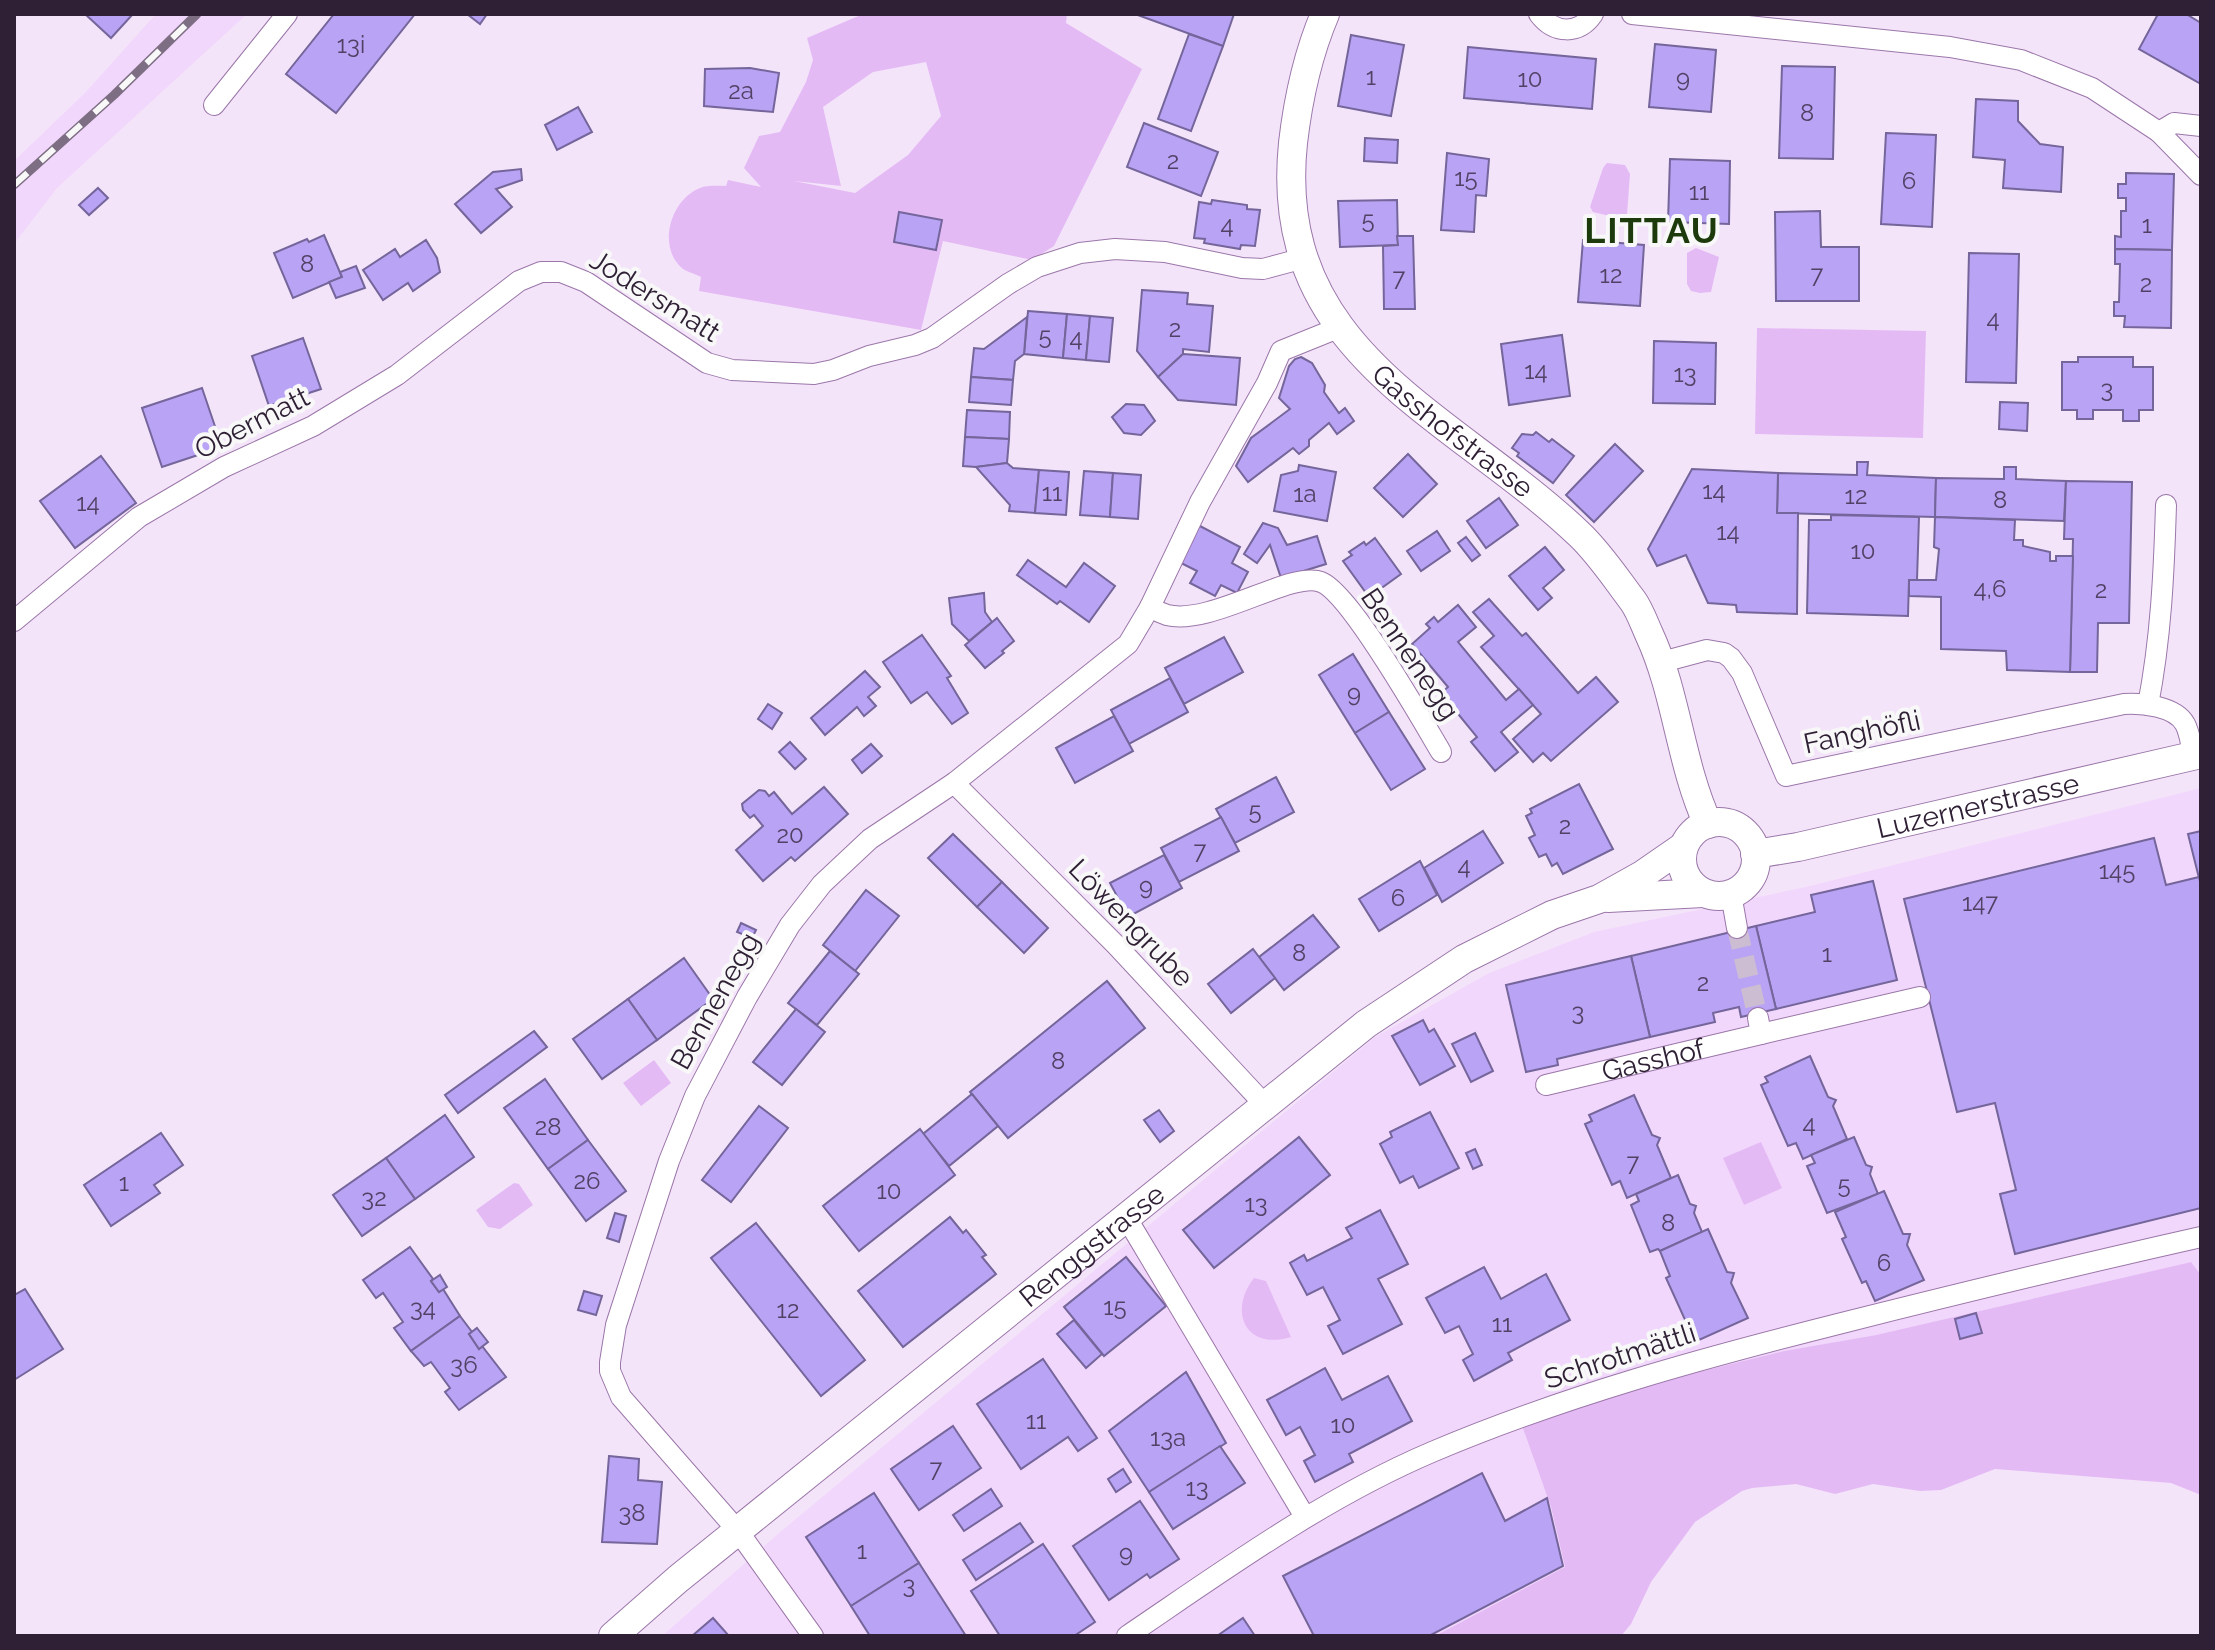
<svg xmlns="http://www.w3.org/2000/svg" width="2215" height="1650" font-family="Raleway,sans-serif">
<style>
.built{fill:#f2d7fc}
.green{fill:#e4baf5;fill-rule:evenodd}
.building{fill:#b9a3f4;stroke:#74659b;stroke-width:2}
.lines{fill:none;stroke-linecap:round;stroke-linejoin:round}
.street-tunnel{stroke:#cdbdd3;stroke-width:20;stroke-dasharray:20 10;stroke-linecap:butt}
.street-casing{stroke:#9b77a9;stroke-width:22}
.secondary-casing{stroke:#9b77a9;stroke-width:30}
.street{stroke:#fff;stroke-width:20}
.secondary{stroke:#fff;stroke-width:28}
.rail-casing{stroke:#7d6e83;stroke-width:9}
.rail{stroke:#f8f8f8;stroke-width:6;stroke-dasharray:18;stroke-linecap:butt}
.labels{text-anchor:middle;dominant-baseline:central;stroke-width:8;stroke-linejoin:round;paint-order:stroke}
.number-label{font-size:24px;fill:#524165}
.street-label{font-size:28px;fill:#2f2035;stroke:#f8f8f8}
.district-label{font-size:36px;font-weight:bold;letter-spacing:2px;fill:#1c3a0b;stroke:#f8f8f8}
</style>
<rect width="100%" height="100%" fill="#f4e4fa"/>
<g class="built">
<path d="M156,14H247L57,188L14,244V161L85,93Z"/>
<path d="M2201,788V1275L2191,1262L1876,1335L1784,1351L1617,1392L1522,1427L1551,1507L1565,1568L1435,1636H662L779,1533L1375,1037L1489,973L1594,932L1810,886Z"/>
</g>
<g class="green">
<path d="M863,14H1067L1066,23L1142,69L1054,246L1032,260L943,241L921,330L699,291L701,277C696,274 687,272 683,269C656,247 671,199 700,188C707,185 718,186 726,186L728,180L761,187L744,168L759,136L780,132L806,82L813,60L807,38ZM926,62L941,116L908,155L855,193L794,181L841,186L823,107L873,72Z"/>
<path d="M1607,163L1625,165L1630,174L1627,215L1622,219L1593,212L1590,207L1603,168Z"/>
<path d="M1696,248L1719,257L1711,292L1700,293L1691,291L1687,284V253Z"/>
<path d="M1757,328L1926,331L1923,438L1755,434Z"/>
<path d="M654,1060L671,1083L641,1106L623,1083Z"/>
<path d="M1761,1142L1782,1188L1744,1205L1723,1158Z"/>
<path d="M514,1183L519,1184L533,1205L500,1229L488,1227L476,1210Z"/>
<path d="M2191,1262L2201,1275V1495L2171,1483L1995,1469L1941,1490L1920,1491L1873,1484L1835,1494L1796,1484L1752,1488L1742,1491L1695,1522L1651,1582L1631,1624L1621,1636H1435L1565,1567L1551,1507L1522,1426L1617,1392L1784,1351L1876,1335Z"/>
<path d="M1254,1278L1266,1281L1291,1337C1245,1351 1228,1311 1254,1278Z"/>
</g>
<g class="building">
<path d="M85,14H133L111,38Z"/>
<path d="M334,14H415L336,113L286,74Z"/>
<path d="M467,14H487L480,24Z"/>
<path d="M1135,14H1234L1223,46Z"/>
<path d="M2158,14H2186L2201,23V84L2139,49Z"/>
<path d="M1189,34L1223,46L1191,131L1158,119Z"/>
<path d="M1351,35L1404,45L1391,116L1338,106Z"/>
<path d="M1655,44L1716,50L1711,112L1649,107Z"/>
<path d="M1468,47L1596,59L1592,109L1464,98Z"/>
<path d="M1782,66L1835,67L1833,159L1779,158Z"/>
<path d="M750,68L779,73L773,112L704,106L705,69Z"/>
<path d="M1976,99L2018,101V121L2040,144L2063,147L2061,192L2003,188L2005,160L1973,157Z"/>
<path d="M578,107L592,132L557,150L545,125Z"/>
<path d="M1144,123L1218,152L1201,196L1127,167Z"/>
<path d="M1886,133L1936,135L1932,227L1881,224Z"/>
<path d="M1365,138L1398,140L1397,163L1364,161Z"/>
<path d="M1447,153L1489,159L1486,196L1476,195L1474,232L1441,230Z"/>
<path d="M1670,159L1730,161L1729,224L1668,222Z"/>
<path d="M521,169L522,180L496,189L512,207L481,233L455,204L493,172Z"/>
<path d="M2126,173L2174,174L2172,250L2115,249V236L2121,237V211H2126V198H2118V184H2126Z"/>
<path d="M98,188L108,198L89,215L79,205Z"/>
<path d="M1212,200L1247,205V209L1260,210L1255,246L1241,245L1240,249L1204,243L1205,239L1194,238L1199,202L1211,204Z"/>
<path d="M1397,200L1398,245L1340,247L1338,201Z"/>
<path d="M1820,211L1821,247H1859V301H1776L1775,212Z"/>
<path d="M899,212L942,220L936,250L894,242Z"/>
<path d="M324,235L342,277L293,298L274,253L307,239L309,242Z"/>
<path d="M1397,236H1413L1415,309H1384L1383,246L1398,245Z"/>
<path d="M426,240L437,258L440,272L413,291L408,283L383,300L363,270L395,249L400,257Z"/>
<path d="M1583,240L1644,245L1640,306L1578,302Z"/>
<path d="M2115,249L2172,250L2171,328L2124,327L2125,316H2114V302H2119L2120,264H2115Z"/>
<path d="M1969,253L2019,254L2016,383L1966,382Z"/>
<path d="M356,266L365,288L336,298L329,282L342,277L340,272Z"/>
<path d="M1142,290L1188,293L1187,304L1213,306L1209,352L1183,349V354L1158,377L1137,351Z"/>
<path d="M1028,311L1067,314L1063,358L1024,354Z"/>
<path d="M1067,314L1090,316L1086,360L1063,358Z"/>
<path d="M1090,316L1113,318L1109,362L1086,360Z"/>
<path d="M1027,317L1024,354L1015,361L1013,380L971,377L974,348L984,349Z"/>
<path d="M1562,335L1570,396L1509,405L1501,344Z"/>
<path d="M303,338L321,389L269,406L252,356Z"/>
<path d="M1654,341L1716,343L1715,404L1653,403Z"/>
<path d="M1183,354L1240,358L1236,405L1178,400L1158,377Z"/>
<path d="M1301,357L1312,363L1325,385L1324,392L1339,413L1345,408L1354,421L1337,434L1329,423L1309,440V446L1299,454L1293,448L1248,482L1236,466L1251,438L1290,409L1279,398L1289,366L1295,359Z"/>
<path d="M2078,357H2133V367H2153V410H2139V421H2123V410H2093V419H2077V410H2062V362H2078Z"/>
<path d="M971,377L1013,380L1011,405L969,402Z"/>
<path d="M202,388L222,447L162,467L142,408Z"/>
<path d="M2000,402L2028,403L2027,431L1999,429Z"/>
<path d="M1126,404L1144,405L1155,421L1141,435L1124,433L1112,417Z"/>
<path d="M967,410L1010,412L1009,439L965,437Z"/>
<path d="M1536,432L1549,442L1552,439L1574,456L1553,483L1517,456L1519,453L1512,448L1522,434L1533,435Z"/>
<path d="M965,437L1009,439L1007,463L976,467L963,466Z"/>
<path d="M1615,444L1643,471L1594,522L1566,495Z"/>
<path d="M1408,454L1437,484L1403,517L1374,488Z"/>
<path d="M101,456L136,503L75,548L40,501Z"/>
<path d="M1857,462H1868L1867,475L1936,478L1935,517L1777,513L1778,473L1857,475Z"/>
<path d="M1007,463L1013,468L1039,470L1035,513L1009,511L1010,505L976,467Z"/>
<path d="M1299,465L1336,472L1327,521L1274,511L1281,475L1298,471Z"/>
<path d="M2004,467H2016V479L2066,481L2064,521L1935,517L1936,478L2004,479Z"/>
<path d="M1692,469L1778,473L1777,513H1798L1797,614L1737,612L1736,605L1708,603L1686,555L1657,566L1648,549Z"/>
<path d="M1039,470L1069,472L1066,515L1035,513Z"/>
<path d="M1084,471L1113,473L1110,517L1080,515Z"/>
<path d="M1113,473L1141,475L1138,519L1110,517Z"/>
<path d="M2066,481L2132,482L2129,623H2098L2097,672H2070L2073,539H2064Z"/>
<path d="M1499,498L1518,525L1486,548L1467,521Z"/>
<path d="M1831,515L1919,517L1917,580H1909L1908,616L1807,613L1809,520H1831Z"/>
<path d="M1935,517L2015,520L2014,540H2023V546L2050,552V561H2056V556H2073L2070,672L2007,670L2006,651L1941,649V597L1909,596V580H1936L1939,549L1934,547Z"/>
<path d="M1263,523L1278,528L1287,545L1317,536L1326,564L1281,578L1270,545L1257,563L1244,554Z"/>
<path d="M1198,525L1240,547L1232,563L1248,572L1237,593L1221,585L1215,596L1190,583L1197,571L1179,562Z"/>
<path d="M1437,531L1450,551L1421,571L1407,551Z"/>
<path d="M1466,537L1480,555L1472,561L1458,543Z"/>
<path d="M1375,538L1401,574L1369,597L1343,561L1352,555L1349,552L1364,542L1366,545Z"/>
<path d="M1545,547L1564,570L1543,588L1552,598L1538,610L1509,576Z"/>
<path d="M1028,560L1066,587L1084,563L1115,586L1089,622L1060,601L1057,604L1017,575Z"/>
<path d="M984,593L985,612L992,622L969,641L952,624L949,598Z"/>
<path d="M1489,599L1522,636L1526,633L1578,693L1596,677L1618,702L1551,761L1543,753L1533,762L1513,739L1541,714L1481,647L1494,636L1473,612Z"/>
<path d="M1458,605L1476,627L1458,642L1506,700L1519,689L1533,705L1501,732L1518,752L1495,771L1471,742L1477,737L1441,693L1448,687L1412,644L1430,628L1426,624L1434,617L1438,622Z"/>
<path d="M997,618L1014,641L1002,651L1004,653L985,668L965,645Z"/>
<path d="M922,635L951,676L947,678L968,713L952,724L927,692L911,703L883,662Z"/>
<path d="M1224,637L1243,672L1184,704L1165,668Z"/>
<path d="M1353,654L1389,712L1355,733L1319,675Z"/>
<path d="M865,671L880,687L868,697L876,706L864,716L857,707L825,735L811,718Z"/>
<path d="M1170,678L1188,712L1129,744L1111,710Z"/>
<path d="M768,704L782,713L772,729L758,719Z"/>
<path d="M1389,712L1425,769L1391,790L1355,733Z"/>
<path d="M1114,716L1133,751L1075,783L1056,748Z"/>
<path d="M790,742L806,759L795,769L779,752Z"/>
<path d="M871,744L882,756L862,773L852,760Z"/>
<path d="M1276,777L1294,812L1235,843L1216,809Z"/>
<path d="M1579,784L1613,849L1563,874L1557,863L1552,866L1546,854L1539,857L1529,838L1535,835L1526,816L1532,813L1530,809Z"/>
<path d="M824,787L848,814L795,861L791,857L763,881L736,850L763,826L754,815L750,818L743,810L742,804L759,790L765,791L769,796L774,792L792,814Z"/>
<path d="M1221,817L1239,851L1179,882L1161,848Z"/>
<path d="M1483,831L1503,863L1442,902L1424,868Z"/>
<path d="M2201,831V886L2188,834Z"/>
<path d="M953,834L1002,882L977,907L928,858Z"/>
<path d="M2154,838L2166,885L2199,877L2201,886V1208L2015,1254L2000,1194L2016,1190L1995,1103L1957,1112L1904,899Z"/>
<path d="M1164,855L1182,888L1128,917L1110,883Z"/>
<path d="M1420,861L1437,895L1379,931L1359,899Z"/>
<path d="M1873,881L1897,980L1776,1009L1756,926L1815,912L1811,895Z"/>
<path d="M1002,882L1048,928L1024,953L977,907Z"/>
<path d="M866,890L899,916L855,971L823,945Z"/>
<path d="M1313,915L1339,947L1284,990L1259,957Z"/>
<path d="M741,923L756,930L752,938L737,932Z"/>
<path d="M1756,926L1776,1009L1741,1017L1739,1007L1713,1013L1715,1022L1650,1037L1631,956Z"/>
<path d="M1253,949L1275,978L1231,1013L1208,984Z"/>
<path d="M830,951L859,974L817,1025L788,1003Z"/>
<path d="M1631,956L1650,1037L1557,1059L1558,1065L1526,1072L1506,985Z"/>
<path d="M684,958L713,999L657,1040L628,999Z"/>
<path d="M1107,981L1145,1028L1008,1138L970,1092Z"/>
<path d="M628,999L657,1040L602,1079L573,1039Z"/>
<path d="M796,1009L825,1032L782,1085L753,1062Z"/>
<path d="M1423,1020L1429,1032L1434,1029L1455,1066L1420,1085L1392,1036Z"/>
<path d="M534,1031L547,1047L458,1113L445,1095Z"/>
<path d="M1475,1033L1493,1071L1471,1082L1452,1044Z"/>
<path d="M1810,1056L1828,1097L1836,1100L1833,1106L1847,1139L1803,1159L1796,1143L1788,1146L1761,1085L1768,1082L1765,1077Z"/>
<path d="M545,1079L588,1140L548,1169L504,1108Z"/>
<path d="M972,1094L998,1126L949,1166L923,1134Z"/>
<path d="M1634,1095L1652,1135L1660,1138L1657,1145L1671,1178L1627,1198L1620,1181L1612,1185L1585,1124L1592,1121L1589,1115Z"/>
<path d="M759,1106L788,1128L731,1202L702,1180Z"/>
<path d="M1159,1110L1174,1131L1160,1142L1144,1120Z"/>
<path d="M1430,1112L1459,1168L1419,1188L1413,1176L1400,1183L1380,1144L1392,1137L1390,1132Z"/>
<path d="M445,1115L474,1157L415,1199L386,1158Z"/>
<path d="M920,1129L955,1175L859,1251L823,1206Z"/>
<path d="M161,1133L183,1165L154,1185L160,1193L111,1226L84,1185Z"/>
<path d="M1299,1137L1330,1175L1214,1268L1183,1230Z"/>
<path d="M1854,1137L1866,1165L1872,1167L1870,1174L1878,1194L1827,1213L1807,1166L1815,1163L1811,1155Z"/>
<path d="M588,1140L626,1191L586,1221L548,1169Z"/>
<path d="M1475,1149L1482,1165L1473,1169L1466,1153Z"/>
<path d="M386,1158L415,1199L362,1236L333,1195Z"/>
<path d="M1678,1175L1690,1204L1696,1206L1694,1213L1702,1232L1660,1251L1658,1249L1650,1252L1631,1205L1639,1201L1636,1194Z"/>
<path d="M1884,1191L1903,1234H1910L1907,1245L1924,1280L1875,1301L1866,1281L1862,1283L1842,1239L1846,1237L1835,1212Z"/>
<path d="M1380,1210L1408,1264L1378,1279L1402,1324L1343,1354L1328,1326L1340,1320L1323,1287L1307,1295L1290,1263L1304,1255L1307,1261L1352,1238L1346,1228Z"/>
<path d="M615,1213L626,1216L619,1242L607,1238Z"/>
<path d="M950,1217L963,1233L966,1230L986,1255L982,1257L996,1274L903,1347L858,1291Z"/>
<path d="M756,1223L865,1360L821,1396L711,1258Z"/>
<path d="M1708,1229L1727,1272L1734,1273L1731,1283L1748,1318L1699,1340L1690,1320L1686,1322L1666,1278L1670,1276L1660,1251Z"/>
<path d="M410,1247L433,1279L431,1281L439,1292L443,1289L460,1316L411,1351L394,1328L403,1322L383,1293L376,1298L363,1280Z"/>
<path d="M1126,1257L1166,1306L1104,1356L1064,1307Z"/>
<path d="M1484,1267L1501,1299L1546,1274L1570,1320L1508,1353L1512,1360L1474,1381L1463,1360L1473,1354L1459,1326L1445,1333L1426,1298Z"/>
<path d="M440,1275L447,1287L439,1292L431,1281Z"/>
<path d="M25,1289L63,1349L14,1380V1295Z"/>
<path d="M584,1291L602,1296L596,1315L578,1310Z"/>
<path d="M1976,1313L1982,1333L1960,1339L1955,1319Z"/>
<path d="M460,1316L472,1332L469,1334L479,1349L482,1346L506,1377L459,1410L445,1392L450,1388L431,1362L424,1366L411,1351Z"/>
<path d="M1074,1320L1102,1354L1086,1368L1057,1334Z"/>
<path d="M477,1328L488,1342L479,1349L469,1334Z"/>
<path d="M1043,1359L1097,1438L1078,1451L1068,1437L1021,1469L977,1404Z"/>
<path d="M1325,1368L1342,1400L1388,1376L1412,1421L1349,1454L1353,1462L1315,1482L1304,1461L1315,1455L1300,1427L1286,1435L1267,1400Z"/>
<path d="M1186,1372L1226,1443L1149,1492L1109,1431Z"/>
<path d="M953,1426L981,1468L919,1510L891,1469Z"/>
<path d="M1220,1446L1245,1483L1173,1529L1149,1492Z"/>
<path d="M609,1456L639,1459L638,1480L662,1482L657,1544L602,1542Z"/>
<path d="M1123,1469L1131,1482L1116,1492L1108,1479Z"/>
<path d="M1482,1473L1505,1521L1547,1498L1563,1566L1429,1636H1314L1283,1576Z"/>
<path d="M991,1489L1002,1506L964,1531L953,1515Z"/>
<path d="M874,1493L919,1563L851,1606L806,1537Z"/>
<path d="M1140,1501L1179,1559L1150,1578L1147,1574L1109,1600L1073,1546Z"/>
<path d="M1020,1523L1033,1542L976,1580L963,1560Z"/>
<path d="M1043,1544L1095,1622L1074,1636H1000L971,1591Z"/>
<path d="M919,1563L966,1636H870L851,1606Z"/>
<path d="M713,1618L729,1636H692Z"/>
<path d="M1243,1618L1255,1636H1217Z"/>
</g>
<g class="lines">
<path class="street-tunnel" d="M1737,928L1758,1018"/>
<g class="street-casing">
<g id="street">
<path d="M1539,14C1554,34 1579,35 1593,14"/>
<path d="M1632,14L1950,47L2021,60L2092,88L2159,132L2201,175"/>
<path d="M214,105L287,14"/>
<path d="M2159,132L2174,123L2201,126"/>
<path d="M1150,607C1155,610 1161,613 1167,615C1211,626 1292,570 1321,582C1350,593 1422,720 1441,752"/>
<path d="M14,621L139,517L224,467L313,426L397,375L519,281L541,272H561L586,282L707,363L732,370L814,374L833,370L869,356L915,345L932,338L1008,284L1037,267L1080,253L1115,249L1165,252L1242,268L1263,269L1304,258"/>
<path d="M1662,662L1707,650L1724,653L1731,658L1742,673L1786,776L2124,704C2142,703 2175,706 2185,724C2190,733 2191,746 2194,756"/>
<path d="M2148,705C2161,638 2164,572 2166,505"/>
<path d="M954,783L1116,945L1265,1105"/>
<path d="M1731,894L1737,928"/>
<path d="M1758,1018L1761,1034L1920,997"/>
<path id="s1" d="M1546,1085L1761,1034"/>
<path d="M1126,1217L1305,1517"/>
<path d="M813,1636L738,1531L621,1397L610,1371V1362L616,1325L669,1161L695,1096L747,997L790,925L822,884L870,839L954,783L1128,644L1150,607L1200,502L1267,383L1281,351L1338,328"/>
<path d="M1127,1636C1226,1569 1322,1499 1432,1452C1564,1396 1703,1358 1842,1323C1961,1293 2081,1264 2201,1237"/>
</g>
</g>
<g class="secondary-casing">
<g id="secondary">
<path id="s2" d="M1325,14C1308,54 1298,100 1293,143C1271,355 1454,414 1580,535C1600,554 1617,580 1633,601C1640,611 1644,623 1649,634C1677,694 1680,763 1708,824"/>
<circle cx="1719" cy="859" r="37"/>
<path id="s3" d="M1755,854L1798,847L2201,754"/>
<path d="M1608,898L1703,893"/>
<path id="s4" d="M613,1636L678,1579L1366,1024L1464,959L1552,915L1599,899L1642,875L1684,846"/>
</g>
</g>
<use href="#street" class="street"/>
<use href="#secondary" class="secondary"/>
<g class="rail-casing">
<path id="rail" d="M14,185L114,95L197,14"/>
</g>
<use href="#rail" class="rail"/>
</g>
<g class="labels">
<g class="number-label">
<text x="351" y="44">13i</text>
<text x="1371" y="76">1</text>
<text x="1530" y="78">10</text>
<text x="1683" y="78">9</text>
<text x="741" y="90">2a</text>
<text x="1807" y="112">8</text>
<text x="1173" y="160">2</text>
<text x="1466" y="177">15</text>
<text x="1909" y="180">6</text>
<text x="1699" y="191">11</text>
<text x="1368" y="219">5</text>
<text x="1227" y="224">4</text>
<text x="2147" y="224">1</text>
<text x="307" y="263">8</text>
<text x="1611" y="274">12</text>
<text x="1817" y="274">7</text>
<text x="1399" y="277">7</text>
<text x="2146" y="283">2</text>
<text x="1993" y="318">4</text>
<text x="1175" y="328">2</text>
<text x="1045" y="335">5</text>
<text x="1076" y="337">4</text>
<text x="1536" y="370">14</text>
<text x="1685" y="373">13</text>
<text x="2107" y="388">3</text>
<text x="1714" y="490">14</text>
<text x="1052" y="492">11</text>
<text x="1305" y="493">1a</text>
<text x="1856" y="495">12</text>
<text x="2000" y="499">8</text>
<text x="88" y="502">14</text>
<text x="1728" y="531">14</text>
<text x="1863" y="550">10</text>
<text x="1990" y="588">4,6</text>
<text x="2101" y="589">2</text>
<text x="1354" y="693">9</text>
<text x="1255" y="810">5</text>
<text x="1565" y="825">2</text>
<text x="790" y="834">20</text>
<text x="1200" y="850">7</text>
<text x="1464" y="865">4</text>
<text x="2117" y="870">145</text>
<text x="1146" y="886">9</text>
<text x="1398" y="897">6</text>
<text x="1980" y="902">147</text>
<text x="1299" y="952">8</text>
<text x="1827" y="953">1</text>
<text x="1703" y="982">2</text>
<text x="1578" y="1011">3</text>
<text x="1058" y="1060">8</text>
<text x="1809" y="1123">4</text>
<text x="548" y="1126">28</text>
<text x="1633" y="1162">7</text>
<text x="587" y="1180">26</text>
<text x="124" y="1182">1</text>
<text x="1844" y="1184">5</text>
<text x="889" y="1190">10</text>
<text x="374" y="1197">32</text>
<text x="1256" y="1203">13</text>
<text x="1668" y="1222">8</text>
<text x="1884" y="1262">6</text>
<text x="1115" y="1306">15</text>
<text x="423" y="1307">34</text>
<text x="788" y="1309">12</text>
<text x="1502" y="1323">11</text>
<text x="464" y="1364">36</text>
<text x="1036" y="1420">11</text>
<text x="1343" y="1424">10</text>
<text x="1168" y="1437">13a</text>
<text x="936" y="1468">7</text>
<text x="1197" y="1487">13</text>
<text x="632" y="1512">38</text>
<text x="862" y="1550">1</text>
<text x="1126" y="1553">9</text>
<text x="909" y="1584">3</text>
</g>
<g class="street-label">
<text transform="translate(655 296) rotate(32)">Jodersmatt</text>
<text transform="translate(252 423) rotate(-27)">Obermatt</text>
<text stroke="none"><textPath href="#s2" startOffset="482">Gasshofstrasse</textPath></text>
<text transform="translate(1410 654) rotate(56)">Bennenegg</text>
<text transform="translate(1862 732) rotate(-12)">Fanghöfli</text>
<text stroke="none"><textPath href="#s3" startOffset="228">Luzernerstrasse</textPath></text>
<text transform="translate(1131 923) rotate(46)">Löwengrube</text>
<text transform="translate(715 1001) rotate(-61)">Bennenegg</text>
<text stroke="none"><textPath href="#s1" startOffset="110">Gasshof</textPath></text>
<text stroke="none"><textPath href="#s4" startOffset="618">Renggstrasse</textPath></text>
<text transform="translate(1620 1356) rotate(-18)">Schrotmättli</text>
</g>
<g class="district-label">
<text x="1652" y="230">LITTAU</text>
</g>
</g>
<rect width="2215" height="1650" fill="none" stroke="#2f2035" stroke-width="32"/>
</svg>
